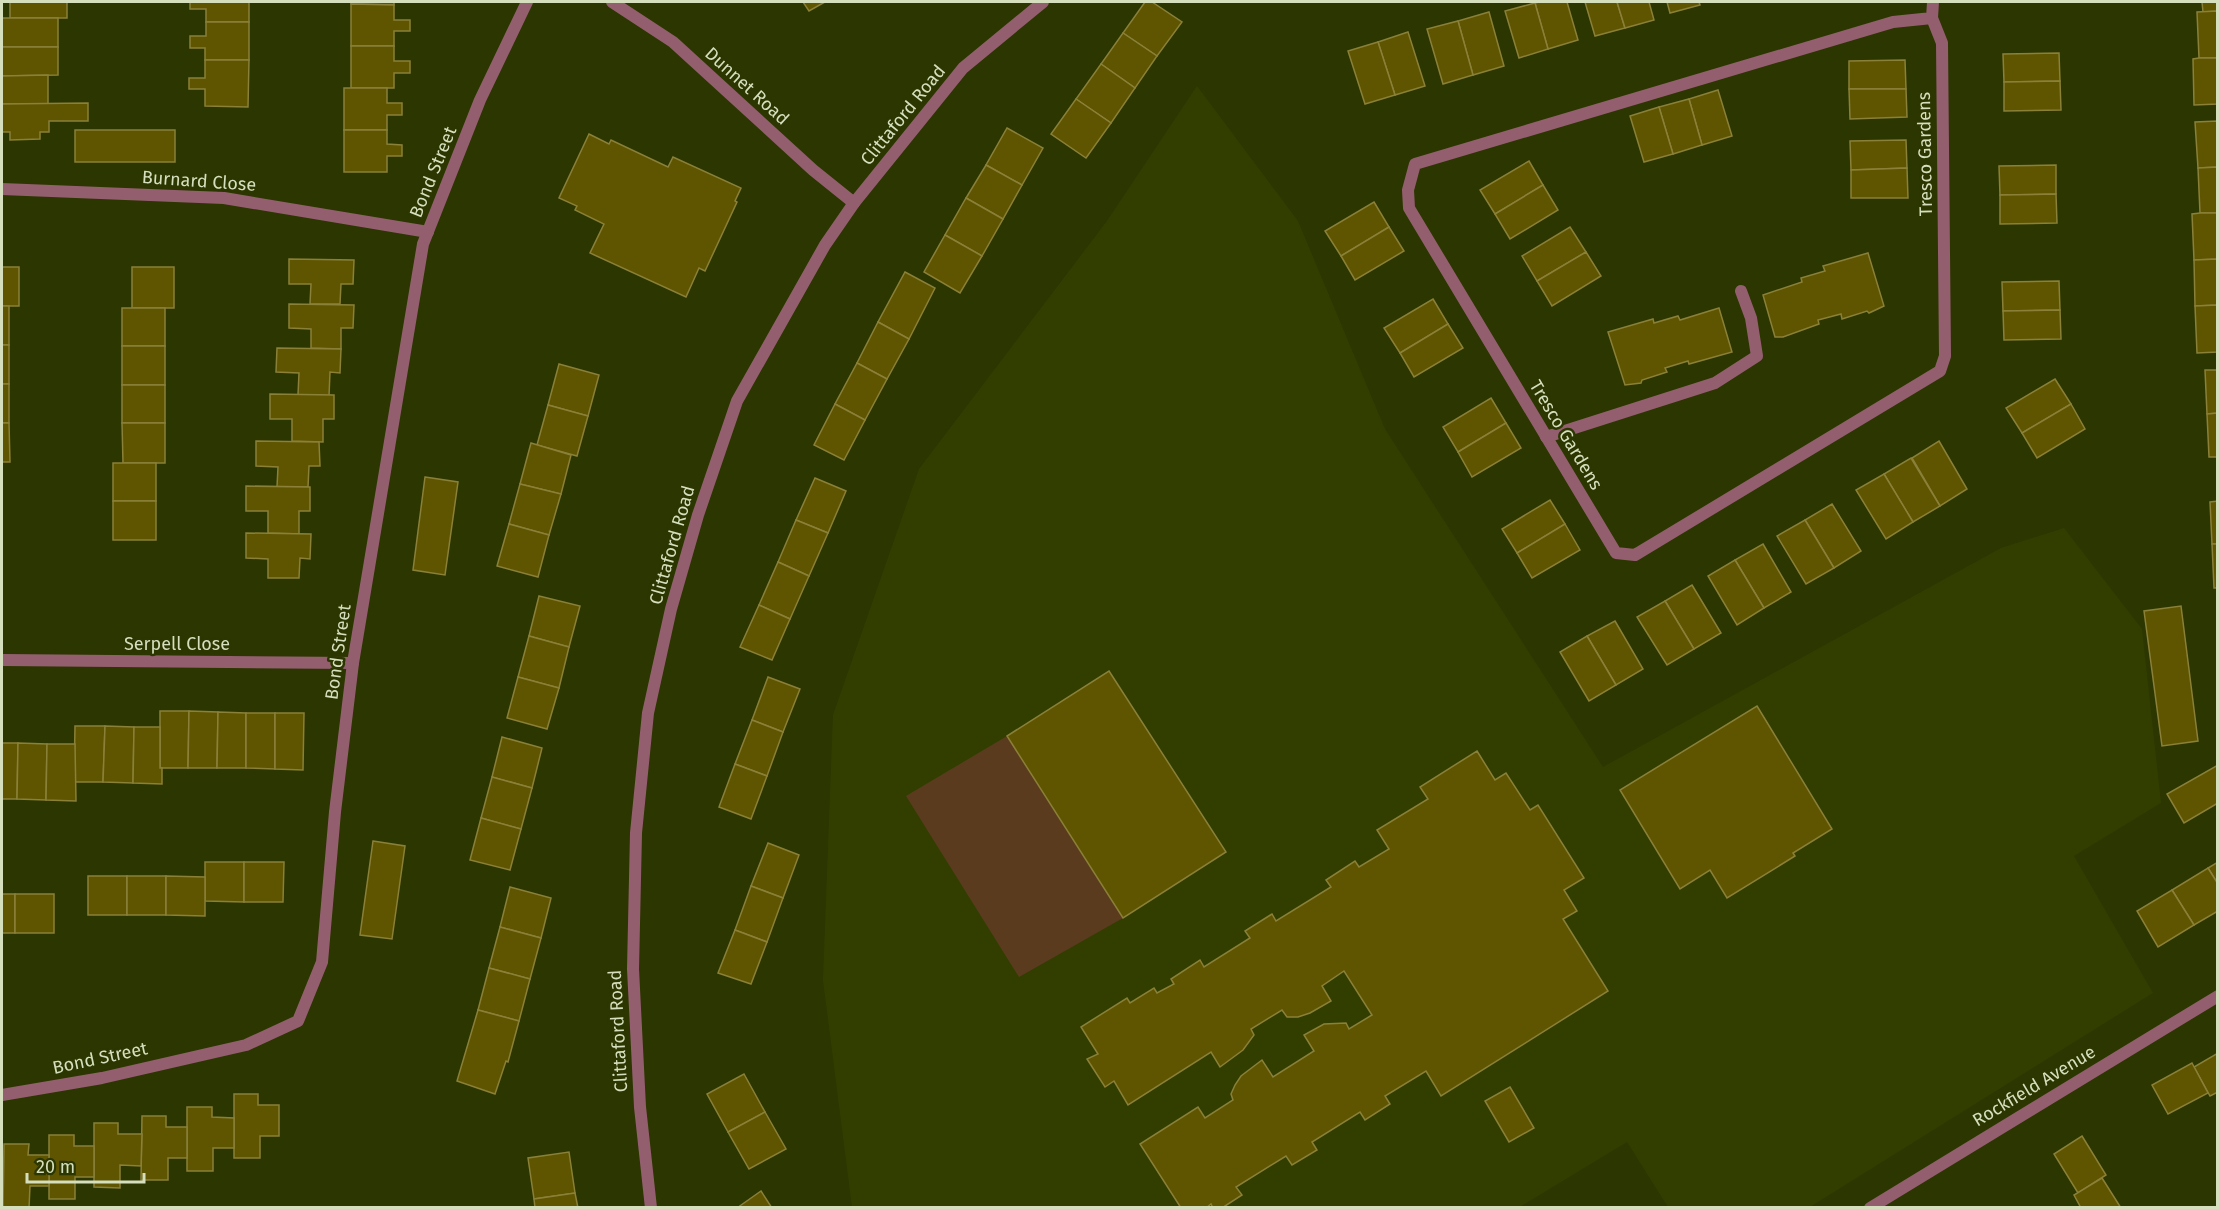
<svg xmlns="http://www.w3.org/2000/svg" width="2219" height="1209" font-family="'Fira Sans',sans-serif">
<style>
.built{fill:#323e00}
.green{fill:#5b3b1e}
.building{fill:#5f5400;stroke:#8a8038;stroke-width:1.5}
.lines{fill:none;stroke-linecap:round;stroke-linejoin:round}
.minor{stroke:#935f6e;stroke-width:12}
.tertiary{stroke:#935f6e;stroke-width:12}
.labels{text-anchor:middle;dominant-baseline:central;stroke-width:5;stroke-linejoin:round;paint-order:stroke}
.street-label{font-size:18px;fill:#d5dfbd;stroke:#2c3600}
</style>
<rect width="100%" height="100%" fill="#2c3600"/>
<path class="built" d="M1197,86L1298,221L1385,429L1603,767L2001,548L2064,528L2142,629L2161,803L2074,856L2153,993L1810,1207H1668L1627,1142L1520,1207H852L823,980L833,715L919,469L1107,221Z"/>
<path class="green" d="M1007,736L1123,918L1019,977L906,796Z"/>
<g class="building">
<rect x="10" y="2" width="57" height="16"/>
<path d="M190,2H249V22H206V9H190Z"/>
<path d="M351,2H394V5L351,4Z"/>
<path d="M803,2H825L809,11Z"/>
<path d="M1145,2H1152L1182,22L1157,56L1123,33Z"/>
<path d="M1539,2H1567L1578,40L1548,49L1535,3Z"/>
<path d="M1585,2H1617L1625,28L1595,36Z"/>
<path d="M1617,2H1649L1654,20L1625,28Z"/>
<path d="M1667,2H1699L1700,5L1670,13Z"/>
<path d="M2202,2H2218V11L2203,12Z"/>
<path d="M1535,3L1548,49L1519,58L1505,11Z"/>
<path d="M351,4L394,5V20H410V31H394V46H351Z"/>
<path d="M2218,11V58H2199L2197,12Z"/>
<path d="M1489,12L1504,66L1473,75L1458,21Z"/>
<rect x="2" y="18" width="56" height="29"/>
<path d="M1458,21L1473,75L1443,84L1427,29Z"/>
<path d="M206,22H249V60H205V48H190V36H206Z"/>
<path d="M1408,32L1425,86L1395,95L1378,42Z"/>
<path d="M1123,33L1157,56L1135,88L1101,64Z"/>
<path d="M1378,42L1395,95L1365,104L1348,51Z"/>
<path d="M351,46H394V61H410V73H394V88H351Z"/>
<path d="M2,47H58V75L2,76Z"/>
<path d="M2059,53L2060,81L2004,82L2003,54Z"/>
<path d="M2199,58H2218V104L2194,105L2193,59Z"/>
<path d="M205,60H249L248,107L205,106V89H189V78H205Z"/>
<path d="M1905,60L1906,89H1849V61Z"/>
<path d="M1101,64L1135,88L1111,123L1076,99Z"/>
<path d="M48,75V104H2V76Z"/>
<path d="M2060,81L2061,110L2004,111V82Z"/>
<path d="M344,88H387V103H402V115H387V130H344Z"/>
<path d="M1849,89H1906L1907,117L1850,119Z"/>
<path d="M1718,90L1732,136L1702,145L1689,99Z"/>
<path d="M1076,99L1111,123L1086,158L1051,134Z"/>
<path d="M1689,99L1702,145L1673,154L1659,107Z"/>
<path d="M88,103V121H49V132H40V139L10,140V132H2V104Z"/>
<path d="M1659,107L1673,154L1644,162L1630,116Z"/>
<path d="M2218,121V167L2198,168L2195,122Z"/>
<path d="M1007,128L1043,148L1022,185L986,165Z"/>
<rect x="75" y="130" width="100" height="32"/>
<path d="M344,130H387V144L402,145V156H387V172H344Z"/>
<path d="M589,134L609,144L611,140L668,167L673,157L741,188L735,201L737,202L705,271L699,268L686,297L590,253L604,224L575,210L577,206L559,198Z"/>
<path d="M1906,140L1907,168L1851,170L1850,141Z"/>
<path d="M1529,161L1543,185L1495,214L1480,190Z"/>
<path d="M986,165L1022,185L1003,219L966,198Z"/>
<path d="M2056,165V194L2000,195L1999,166Z"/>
<path d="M2218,167V213H2200L2198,168Z"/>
<path d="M1907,168L1908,198H1851V170Z"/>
<path d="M1543,185L1558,210L1510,239L1495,214Z"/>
<path d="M2056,194L2057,223L2000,224V195Z"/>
<path d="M966,198L1003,219L982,256L945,235Z"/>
<path d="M1374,202L1389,227L1341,256L1325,231Z"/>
<path d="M2200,213H2218V259L2194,260L2192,214Z"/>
<path d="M1389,227L1404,251L1355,280L1341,256Z"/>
<path d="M1570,227L1586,252L1537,281L1522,256Z"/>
<path d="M945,235L982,256L960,293L924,272Z"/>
<path d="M1586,252L1601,276L1552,306L1537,281Z"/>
<path d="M1868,253L1884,306L1869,313L1867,311L1842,319L1841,314L1818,320L1819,324L1783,337H1775L1763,295L1802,282L1801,278L1825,271L1823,266Z"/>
<path d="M289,259L354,260L353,284H341L340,304H310L311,284H289Z"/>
<path d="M2218,259V305L2195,306L2194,260Z"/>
<rect x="2" y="267" width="17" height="39"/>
<rect x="132" y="267" width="42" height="41"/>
<path d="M905,272L935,288L909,339L878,322Z"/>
<path d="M2059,281L2060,310L2003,311L2002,282Z"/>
<path d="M1433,299L1448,324L1400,353L1384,328Z"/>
<path d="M289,304L354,305L353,328H341V349L311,348V329L289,328Z"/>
<path d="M2218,305V352L2197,353L2195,306Z"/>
<rect x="2" y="306" width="7" height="39"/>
<rect x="122" y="308" width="43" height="38"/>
<path d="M1719,308L1732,352L1689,364L1688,361L1665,368L1667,372L1642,380L1641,383L1625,385L1608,332L1653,319L1654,323L1678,316L1680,320Z"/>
<path d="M2060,310L2061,339L2004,340L2003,311Z"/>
<path d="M878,322L909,339L887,379L857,363Z"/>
<path d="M1448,324L1463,348L1414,377L1400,353Z"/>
<rect x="2" y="345" width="7" height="39"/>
<rect x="122" y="346" width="43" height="39"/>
<path d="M277,348L341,349L340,373L330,372L329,396L298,395L299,373L276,372Z"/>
<path d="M857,363L887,379L865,420L835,404Z"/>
<path d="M559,364L599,375L588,416L548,405Z"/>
<path d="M2205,370H2218V413L2207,414Z"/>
<path d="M2055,379L2071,404L2022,433L2006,408Z"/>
<rect x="2" y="384" width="7" height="39"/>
<rect x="122" y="385" width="43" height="38"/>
<path d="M270,394L334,395V419H323V442L292,441V419H270Z"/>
<path d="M1491,398L1506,423L1458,452L1443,427Z"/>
<path d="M835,404L865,420L844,460L814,445Z"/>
<path d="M2071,404L2085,429L2037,458L2022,433Z"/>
<path d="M548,405L588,416L577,456L537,445Z"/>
<path d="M2218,413V457H2209L2207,414Z"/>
<path d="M2,423H9L10,462H2Z"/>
<path d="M122,423H165V463H123Z"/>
<path d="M1506,423L1521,448L1472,477L1458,452Z"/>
<path d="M256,441L319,442L320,466H309L308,487H277L278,467L256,466Z"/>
<path d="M1939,441L1967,489L1940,506L1912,458Z"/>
<path d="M531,443L571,455L561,494L520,484Z"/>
<path d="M1911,458L1940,506L1913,522L1884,474Z"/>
<rect x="113" y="463" width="43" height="38"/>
<path d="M1884,474L1913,522L1886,539L1856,490Z"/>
<path d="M425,477L458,482L445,575L413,570Z"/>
<path d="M815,478L846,491L828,533L796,520Z"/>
<path d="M520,484L561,494L549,535L509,524Z"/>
<path d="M246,486L310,487V511H299V534L268,533V511H246Z"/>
<path d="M1550,500L1565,524L1517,553L1502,529Z"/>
<rect x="113" y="501" width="43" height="39"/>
<path d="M2218,501V544H2212L2210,502Z"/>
<path d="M1832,504L1861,551L1834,568L1805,520Z"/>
<path d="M796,520L828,533L809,576L778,562Z"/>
<path d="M1805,520L1834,568L1806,584L1777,536Z"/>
<path d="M509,524L549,535L538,577L497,566Z"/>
<path d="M1565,524L1580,550L1532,578L1517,553Z"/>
<path d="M246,533L311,534L310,559L300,558L299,578H268V559L246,558Z"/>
<path d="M1763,544L1791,592L1764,608L1735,560Z"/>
<path d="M2212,544H2218V588H2214Z"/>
<path d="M1735,560L1764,608L1737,625L1708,576Z"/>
<path d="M778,562L809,576L790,619L759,605Z"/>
<path d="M1692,585L1721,633L1694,649L1665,601Z"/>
<path d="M539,596L580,606L569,647L529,636Z"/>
<path d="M1665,601L1694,649L1667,665L1637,617Z"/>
<path d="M759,605L790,619L772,660L740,647Z"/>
<path d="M2181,606L2198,741L2162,746L2144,611Z"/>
<path d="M1615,621L1643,669L1616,685L1587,636Z"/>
<path d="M529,636L569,647L559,688L518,677Z"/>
<path d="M1587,636L1616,685L1589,701L1560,652Z"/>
<path d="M1109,671L1226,852L1123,918L1007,736Z"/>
<path d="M518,677L559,688L547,729L507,718Z"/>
<path d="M768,677L800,689L783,732L752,720Z"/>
<path d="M1757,706L1832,829L1793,853L1795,856L1727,898L1710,870L1680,889L1620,790Z"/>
<path d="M160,711H189L188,768H160Z"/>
<path d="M189,711L218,712L217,768H188Z"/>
<path d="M218,712L246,713V768H217Z"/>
<path d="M246,713H275V769L246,768Z"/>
<path d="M275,713H304L303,770L275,769Z"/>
<path d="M752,720L783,732L767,776L735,764Z"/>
<path d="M75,726H105L103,782H74Z"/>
<path d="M105,726L134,727L133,783L103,782Z"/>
<path d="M134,727H160V768H162V784L133,783Z"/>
<path d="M502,737L542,748L532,788L492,777Z"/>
<path d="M2,743H18L17,799H2Z"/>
<path d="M18,743L47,744L46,800L17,799Z"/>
<path d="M47,744H75L76,801L46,800Z"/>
<path d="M1477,751L1495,780L1506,773L1530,810L1538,805L1584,878L1564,890L1577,911L1563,919L1608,991L1441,1096L1426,1071L1385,1096L1390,1104L1365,1120L1360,1112L1312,1142L1317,1150L1292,1165L1286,1156L1236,1187L1242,1195L1222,1208H1213L1211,1204L1206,1208H1181L1140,1144L1198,1107L1205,1118L1233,1100L1231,1094L1235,1085L1241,1076L1262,1060L1273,1077L1314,1051L1304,1035L1324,1024L1346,1023L1349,1029L1372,1015L1344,971L1322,986L1331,1001L1310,1013L1298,1017H1287L1282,1010L1251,1029L1254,1035L1243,1050L1220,1067L1211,1052L1128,1105L1114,1081L1105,1087L1087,1059L1098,1054L1081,1027L1127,998L1130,1003L1154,988L1157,993L1174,984L1171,979L1200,960L1204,967L1250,938L1245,931L1272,914L1276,921L1331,887L1326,880L1355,861L1359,867L1389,849L1377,830L1428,799L1420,787Z"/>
<path d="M735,764L767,776L751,819L719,807Z"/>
<path d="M2218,765V803L2184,823L2167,794Z"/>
<path d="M492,777L532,788L521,829L481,818Z"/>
<path d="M481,818L521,829L510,870L470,860Z"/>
<path d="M373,841L405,846L392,939L360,935Z"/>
<path d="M768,843L799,855L783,898L751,886Z"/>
<path d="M205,862H244V902L205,901Z"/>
<path d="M244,862H284L283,902H244Z"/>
<path d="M2218,862V884L2208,868Z"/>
<path d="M2208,868L2218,884V911L2194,925L2172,890Z"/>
<rect x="88" y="876" width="39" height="39"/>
<rect x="127" y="876" width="39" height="39"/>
<path d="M166,876L205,877V916L166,915Z"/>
<path d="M751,886L783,898L767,942L735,930Z"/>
<path d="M510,887L551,898L541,938L500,927Z"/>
<path d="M2172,890L2194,925L2158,947L2137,911Z"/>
<rect x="2" y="894" width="13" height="39"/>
<rect x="15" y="894" width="39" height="39"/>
<path d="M500,927L541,938L530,979L489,968Z"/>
<path d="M735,930L767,942L751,984L718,973Z"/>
<path d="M489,968L530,979L519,1021L478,1010Z"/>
<path d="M478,1010L519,1021L508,1062L506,1061L495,1094L457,1081Z"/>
<path d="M2218,1053V1092L2210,1096L2194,1067Z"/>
<path d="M2192,1063L2208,1093L2168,1114L2152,1085Z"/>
<path d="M744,1074L765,1112L728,1132L707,1094Z"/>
<path d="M1510,1087L1534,1128L1509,1142L1485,1101Z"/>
<path d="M234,1094H258V1105H279V1136H260V1158H234Z"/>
<path d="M187,1107H212V1117L234,1118V1148H213V1171H187Z"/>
<path d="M765,1112L786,1149L749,1169L728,1132Z"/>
<path d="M142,1116H166V1127H187V1158H168V1180H141Z"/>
<path d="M94,1123H118V1134H142L141,1166L120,1165V1188L94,1187Z"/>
<path d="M49,1135H74V1146H94V1177H75V1199H49Z"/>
<path d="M2082,1136L2106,1175L2078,1193L2054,1154Z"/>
<path d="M4,1144H29L28,1155H49V1186H30L29,1208H3Z"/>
<path d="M569,1152L575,1193L534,1199L528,1158Z"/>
<path d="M2102,1178L2121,1208H2081L2074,1195Z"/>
<path d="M761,1191L772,1208H737Z"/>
<path d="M575,1193L578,1208H535L534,1199Z"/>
</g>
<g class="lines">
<g class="minor">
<path d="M1932,18L1893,22L1415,164L1408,190L1409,208L1616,553L1635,555L1940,371L1945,356L1942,43L1932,18L1933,2"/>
<path d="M2,189L224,198L428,232"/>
<path d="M1546,437L1715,383L1757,356L1751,318L1741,291"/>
<path d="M2,660L353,663"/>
<path d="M2,1095L102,1078L246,1045L298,1021L322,962L335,812L353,663L423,244L480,100L527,2"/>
<path d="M1870,1208L2218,996"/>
</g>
<g class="tertiary">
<path d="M612,2L673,42L813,170L854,203"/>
<path d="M651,1208L640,1107L633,969L636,833L648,713L671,609L698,515L737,401L825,245L854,203L963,68L1043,2"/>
</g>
</g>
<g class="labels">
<g class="street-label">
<text transform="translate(747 86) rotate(42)">Dunnet Road</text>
<text transform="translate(903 115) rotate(-51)">Clittaford Road</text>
<text transform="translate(1925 154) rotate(-91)">Tresco Gardens</text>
<text transform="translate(433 172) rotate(-68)">Bond Street</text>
<text transform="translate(199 181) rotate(4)">Burnard Close</text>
<text transform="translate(1566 435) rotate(59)">Tresco Gardens</text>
<text transform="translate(672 545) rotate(-74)">Clittaford Road</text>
<text x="177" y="644">Serpell Close</text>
<text transform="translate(338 652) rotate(-82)">Bond Street</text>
<text transform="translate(618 1031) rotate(-93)">Clittaford Road</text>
<text transform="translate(100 1058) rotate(-12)">Bond Street</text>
<text transform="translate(2034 1086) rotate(-31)">Rockfield Avenue</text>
</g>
</g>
<rect width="2219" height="1209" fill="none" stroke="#d5dfbd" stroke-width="6"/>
<path d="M27 1173v9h117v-9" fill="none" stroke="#d5dfbd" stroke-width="3"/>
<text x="36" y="1173" font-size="18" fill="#d5dfbd" stroke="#2c3600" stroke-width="4.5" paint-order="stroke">20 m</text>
</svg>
